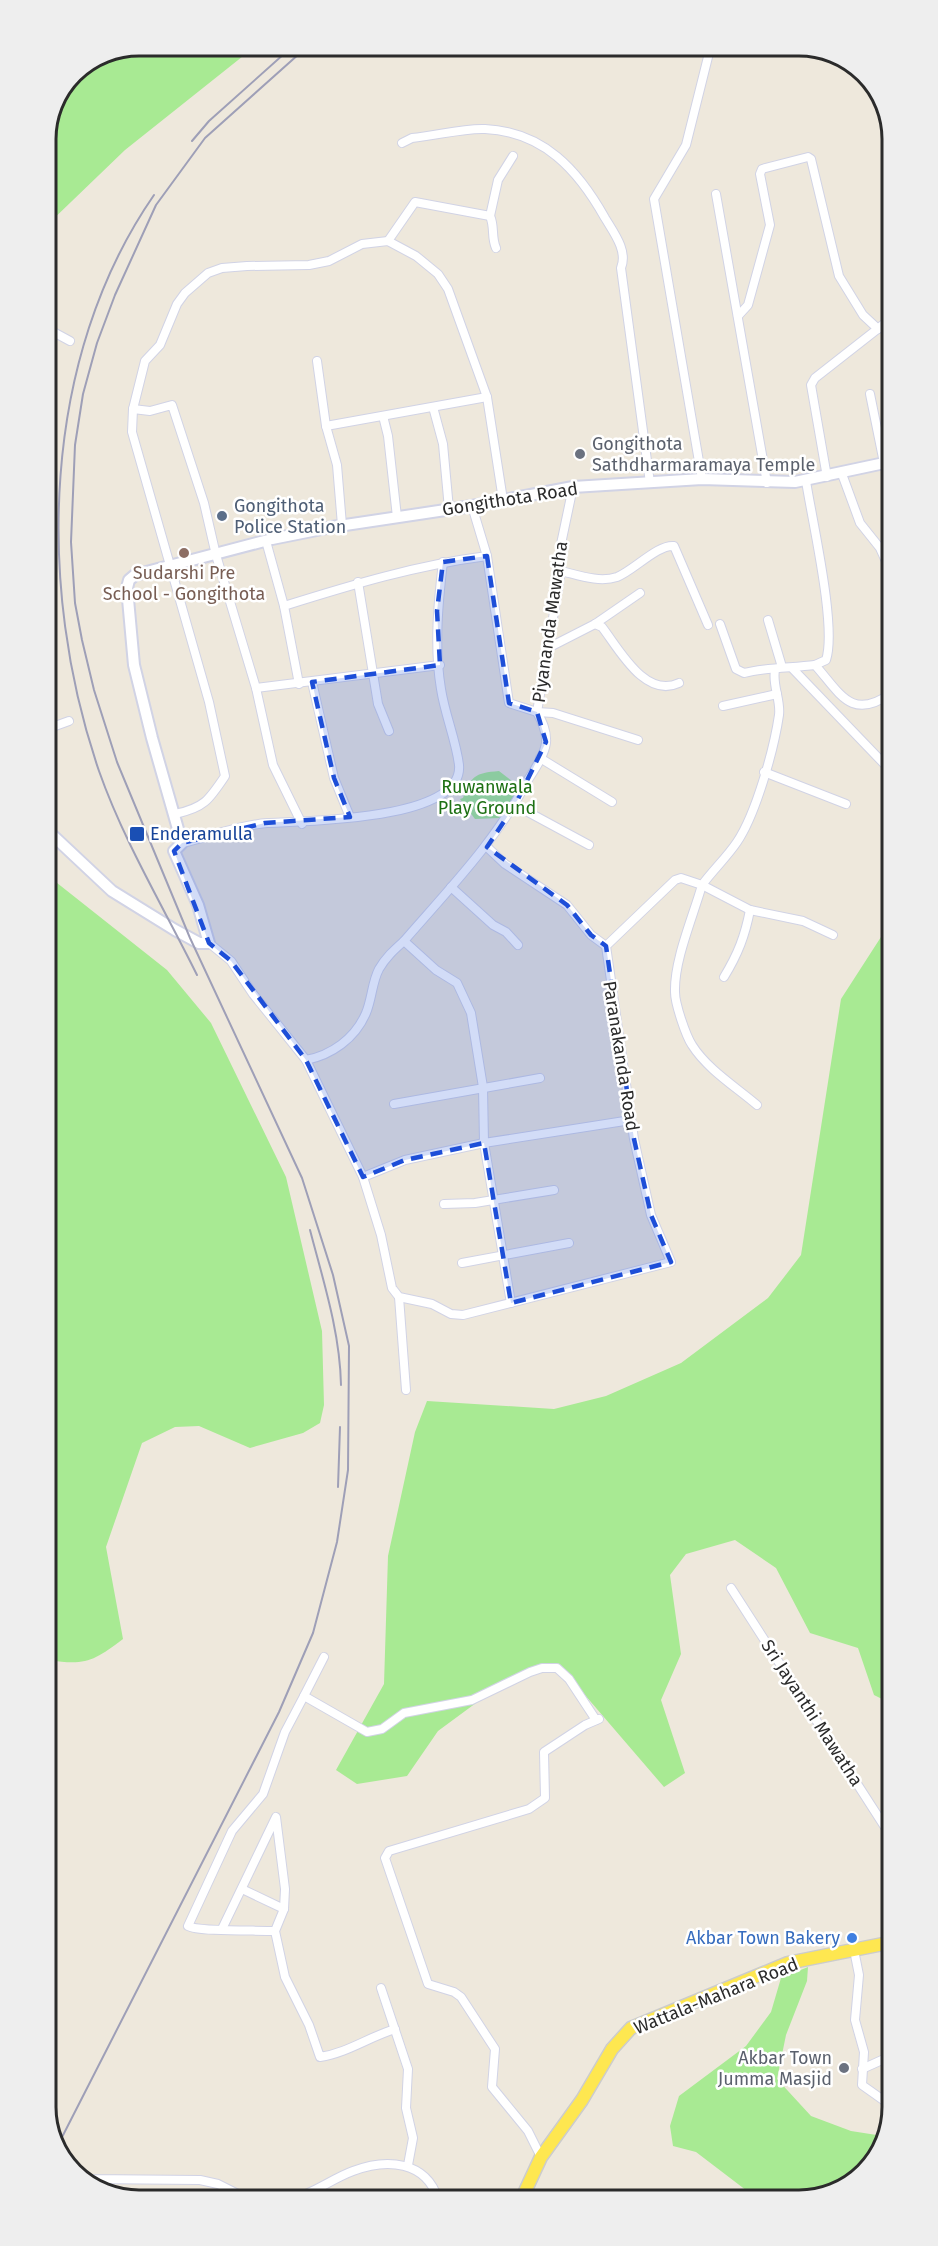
<svg xmlns="http://www.w3.org/2000/svg" width="938" height="2246" font-family="'Fira Sans',sans-serif">
<style>
.green{fill:#a8ea93}
.lines{fill:none;stroke-linecap:round;stroke-linejoin:round}
.street-casing{stroke:#d1d3e5;stroke-width:10}
.secondary-casing{stroke:#d1d3e5;stroke-width:14}
.primary-casing{stroke:#ccc;stroke-width:15}
.street{stroke:#fff;stroke-width:8}
.secondary{stroke:#fff;stroke-width:10}
.primary{stroke:#fee750;stroke-width:12}
.rail{stroke:#9e9fb7;stroke-width:2}
.marked{fill:#1d4ed8;fill-opacity:0.2;stroke:#1d4ed8;stroke-width:4.5;stroke-dasharray:12 8;stroke-linejoin:round}
.worship-dot{fill:#6b7280;stroke:#fff;stroke-width:2}
.service-dot{fill:#5c6f8a;stroke:#fff;stroke-width:2}
.education-dot{fill:#8d6e63;stroke:#fff;stroke-width:2}
.transit-dot{fill:#1a4fb4;stroke:#fff;stroke-width:2}
.shop-dot{fill:#3f7fe0;stroke:#fff;stroke-width:2}
.labels{text-anchor:middle;dominant-baseline:central;stroke-width:5;stroke-linejoin:round;paint-order:stroke}
.worship-label{font-size:18px;fill:#5b616d;stroke:#fff;text-anchor:start}
.street-label{font-size:18px;fill:#2b2b2b;stroke:#fff}
.service-label{font-size:18px;fill:#4e5e75;stroke:#fff;text-anchor:start}
.education-label{font-size:18px;fill:#785e54;stroke:#fff}
.park-label{font-size:18px;fill:#1d7013;stroke:#fff}
.transit-label{font-size:18px;fill:#164399;stroke:#fff;text-anchor:start}
.shop-label{font-size:18px;fill:#366cbe;stroke:#fff;text-anchor:end}
.rim{fill:none;stroke:#2b2b2b;stroke-width:3}
</style>
<rect width="100%" height="100%" fill="#eee8dc"/>
<g class="green">
<path d="M138,45H257L125,150L45,227V132L73,72Z"/>
<path d="M499,771L516,784L515,800L500,818L475,819L460,799L463,798C471,776 475,773 499,771Z"/>
<path d="M47,875L167,970L211,1023L286,1177L322,1331L324,1405L320,1423L303,1433L250,1448L199,1426L175,1427L142,1443L106,1547L123,1639C94,1661 85,1666 49,1660Z"/>
<path d="M890,923L892,1704L874,1695L858,1648L810,1633L776,1568L735,1540L686,1554L670,1575L681,1654L661,1700L685,1773L664,1787L566,1673L542,1671L495,1689L438,1731L407,1776L357,1784L336,1770L384,1684L388,1556L415,1432L427,1401L554,1409L606,1396L681,1363L768,1298L801,1255L841,999Z"/>
<path d="M808,1967L807,1981L786,2035L777,2079L811,2116L851,2131L883,2136L874,2164L829,2196L755,2197L696,2152L673,2146L670,2126L679,2096L746,2046L771,2012L781,1978Z"/>
</g>
<g class="lines">
<g class="street-casing">
<g id="street">
<path d="M402,143L412,138C436,136 462,128 485,129C544,132 578,170 605,218C614,233 628,251 621,268L650,483"/>
<path d="M716,194L767,483"/>
<path d="M490,216C495,227 491,237 496,248"/>
<path d="M388,241L415,202L490,216L498,180L513,156"/>
<path d="M738,316L748,305L770,225L760,174L762,169L808,157L811,159L839,276L863,315L878,329"/>
<path d="M46,328L70,341"/>
<path d="M317,361L326,426L337,465L342,525"/>
<path d="M870,394L884,463"/>
<path d="M433,407L443,444L449,509"/>
<path d="M133,409L150,411L172,405L204,503L216,555L256,688L273,765L302,824"/>
<path d="M383,416L388,436L397,517"/>
<path d="M326,426L487,397"/>
<path d="M842,474L860,523L880,548L889,568"/>
<path d="M827,477L811,385L815,378L889,320"/>
<path d="M702,479L654,199L686,145L711,45"/>
<path d="M806,481C812,520 837,627 826,660L815,665"/>
<path d="M472,506L487,556L509,703L537,712L553,713L638,740"/>
<path d="M266,541L284,606"/>
<path d="M561,571C578,575 599,583 617,577C633,571 658,544 674,546L708,625"/>
<path d="M358,582L378,704L389,731"/>
<path d="M768,620L782,667"/>
<path d="M595,624L602,627C619,649 645,699 679,683"/>
<path d="M720,624L736,669L744,673C768,667 791,668 815,665C840,693 851,721 890,694"/>
<path d="M548,648L595,624L640,593"/>
<path d="M792,668L890,770"/>
<path d="M775,670C772,685 781,700 779,715C774,749 756,814 737,842C727,857 713,870 702,885L750,910L803,921L833,935"/>
<path d="M312,682L334,778L350,817"/>
<path d="M299,684L284,606C351,585 417,565 487,556"/>
<path d="M256,688L440,665"/>
<path d="M723,706L777,694"/>
<path d="M47,729L69,721"/>
<path d="M540,758L612,802"/>
<path d="M764,772L846,804"/>
<path d="M515,805L589,845"/>
<path d="M175,814C204,808 209,800 225,776L209,702L132,432L133,409L145,361L160,345L177,304L185,293L208,273L222,268L247,266L309,265L329,261L362,244L388,241L416,256L438,274L448,289L487,397L503,500"/>
<path d="M182,843C209,837 239,825 267,823C303,821 464,821 459,765C456,740 445,715 441,689C434,647 438,604 443,562"/>
<path d="M487,847L505,864L567,905L591,935L606,946"/>
<path d="M451,887L493,925L506,932L518,945"/>
<path d="M404,941L436,970L457,983L471,1013L483,1087L484,1143L511,1303"/>
<path d="M209,943L231,961L253,994L306,1060L363,1177L381,1235L392,1288L399,1297L432,1304L451,1314L463,1315L671,1262L651,1215L634,1139L606,946L675,880L681,878L702,885C693,917 674,960 675,992C675,1004 686,1036 692,1045C707,1069 736,1087 757,1105"/>
<path d="M724,977C738,954 745,936 750,910"/>
<path d="M306,1060C331,1055 355,1039 366,1013C372,999 372,982 379,969C386,957 394,950 404,941C449,889 496,841 528,780C535,769 544,756 546,743C547,731 542,721 537,712L561,571V544L573,487"/>
<path d="M394,1104L540,1078"/>
<path d="M363,1177L405,1160L484,1143L631,1120"/>
<path d="M444,1204L475,1203L554,1190"/>
<path d="M462,1263L569,1243"/>
<path d="M399,1297L406,1390"/>
<path d="M731,1588L892,1838"/>
<path d="M324,1657L304,1696L367,1732L382,1729L404,1713L472,1700L530,1672L542,1668H557L569,1679L596,1720"/>
<path d="M242,1889L284,1909"/>
<path d="M222,1929L276,1817L285,1889L284,1909L275,1931L285,1977L309,2025L320,2057C347,2053 369,2037 395,2029"/>
<path d="M275,1931C259,1930 198,1932 188,1926L232,1831L263,1794L285,1732L304,1696"/>
<path d="M854,1950L859,1975L855,2020L864,2052L862,2085L893,2107"/>
<path d="M381,1988L408,2069L406,2108L413,2138L408,2165"/>
<path d="M862,2069L893,2055"/>
<path d="M541,2157L528,2131L492,2087L495,2049L461,1997L454,1992L428,1984L385,1858L389,1851L529,1809L545,1798L544,1752L585,1725L599,1719"/>
<path d="M77,2175L86,2179L200,2180L218,2184L250,2200"/>
<path d="M289,2200C312,2195 331,2179 353,2171C387,2158 426,2161 438,2199"/>
</g>
</g>
<g class="secondary-casing">
<path id="secondary" d="M47,830L112,891L175,930L199,943H209L198,905L174,851L182,843L152,738L134,665L127,588L129,580L135,575L272,539L332,527L472,506L573,487L702,479L795,482L889,462"/>
</g>
<g class="primary-casing">
<path id="primary" d="M522,2198L541,2157L582,2100L612,2049L631,2028L788,1963L893,1942"/>
</g>
<use href="#street" class="street"/>
<use href="#secondary" class="secondary"/>
<use href="#primary" class="primary"/>
<g class="rail">
<path d="M192,141L209,121L294,45"/>
<path d="M154,195C41,358 36,588 99,771C124,842 164,908 197,975"/>
<path d="M310,1230C323,1280 340,1332 341,1385"/>
<path d="M338,1487L340,1427"/>
<path d="M57,2147L279,1712L313,1633L337,1542L348,1470L349,1346L333,1275L302,1178L190,938L117,762L94,690L82,640L75,603L71,542L75,445L83,394L97,343L115,295L156,205L205,138L309,45"/>
</g>
</g>
<path class="marked" d="M487,556L509,703L537,712L546,742L515,805L487,847L567,905L591,935L606,946L634,1139L651,1215L671,1262L511,1303L484,1143L405,1160L363,1177L306,1060L231,961L209,943L174,851L182,843L265,823L350,817L334,778L312,682L440,665L437,611L443,562Z"/>
<g class="worship-dot">
<circle cx="580" cy="454" r="6"/>
<circle cx="844" cy="2068" r="6"/>
</g>
<circle class="service-dot" cx="222" cy="516" r="6"/>
<circle class="education-dot" cx="184" cy="553" r="6"/>
<rect class="transit-dot" x="129" y="826" width="16" height="16" rx="3"/>
<circle class="shop-dot" cx="852" cy="1938" r="6"/>
<g class="labels">
<g class="worship-label">
<text x="592" y="444">Gongithota<tspan x="592" dy="21">Sathdharmaramaya Temple</tspan></text>
<text x="832" y="2058" text-anchor="end">Akbar Town<tspan x="832" dy="21">Jumma Masjid</tspan></text>
</g>
<g class="street-label">
<text transform="translate(510 499) rotate(-9)">Gongithota Road</text>
<text transform="translate(550 622) rotate(-82)">Piyananda Mawatha</text>
<text transform="translate(621 1056) rotate(81)">Paranakanda Road</text>
<text transform="translate(812 1713) rotate(57)">Sri Jayanthi Mawatha</text>
<text transform="translate(716 1996) rotate(-22)">Wattala-Mahara Road</text>
</g>
<g class="service-label">
<text x="234" y="506">Gongithota<tspan x="234" dy="21">Police Station</tspan></text>
</g>
<g class="education-label">
<text x="184" y="573">Sudarshi Pre<tspan x="184" dy="21">School - Gongithota</tspan></text>
</g>
<g class="park-label">
<text x="487" y="787">Ruwanwala<tspan x="487" dy="21">Play Ground</tspan></text>
</g>
<g class="transit-label">
<text x="150" y="834">Enderamulla</text>
</g>
<g class="shop-label">
<text x="840" y="1938">Akbar Town Bakery</text>
</g>
</g>
<path d="M0 0H938V2246H0ZM139 56H799A83 83 0 0 1 882 139V2107A83 83 0 0 1 799 2190H139A83 83 0 0 1 56 2107V139A83 83 0 0 1 139 56Z" fill="#eee" fill-rule="evenodd"/>
<path class="rim" d="M139 56H799A83 83 0 0 1 882 139V2107A83 83 0 0 1 799 2190H139A83 83 0 0 1 56 2107V139A83 83 0 0 1 139 56Z"/>
</svg>
